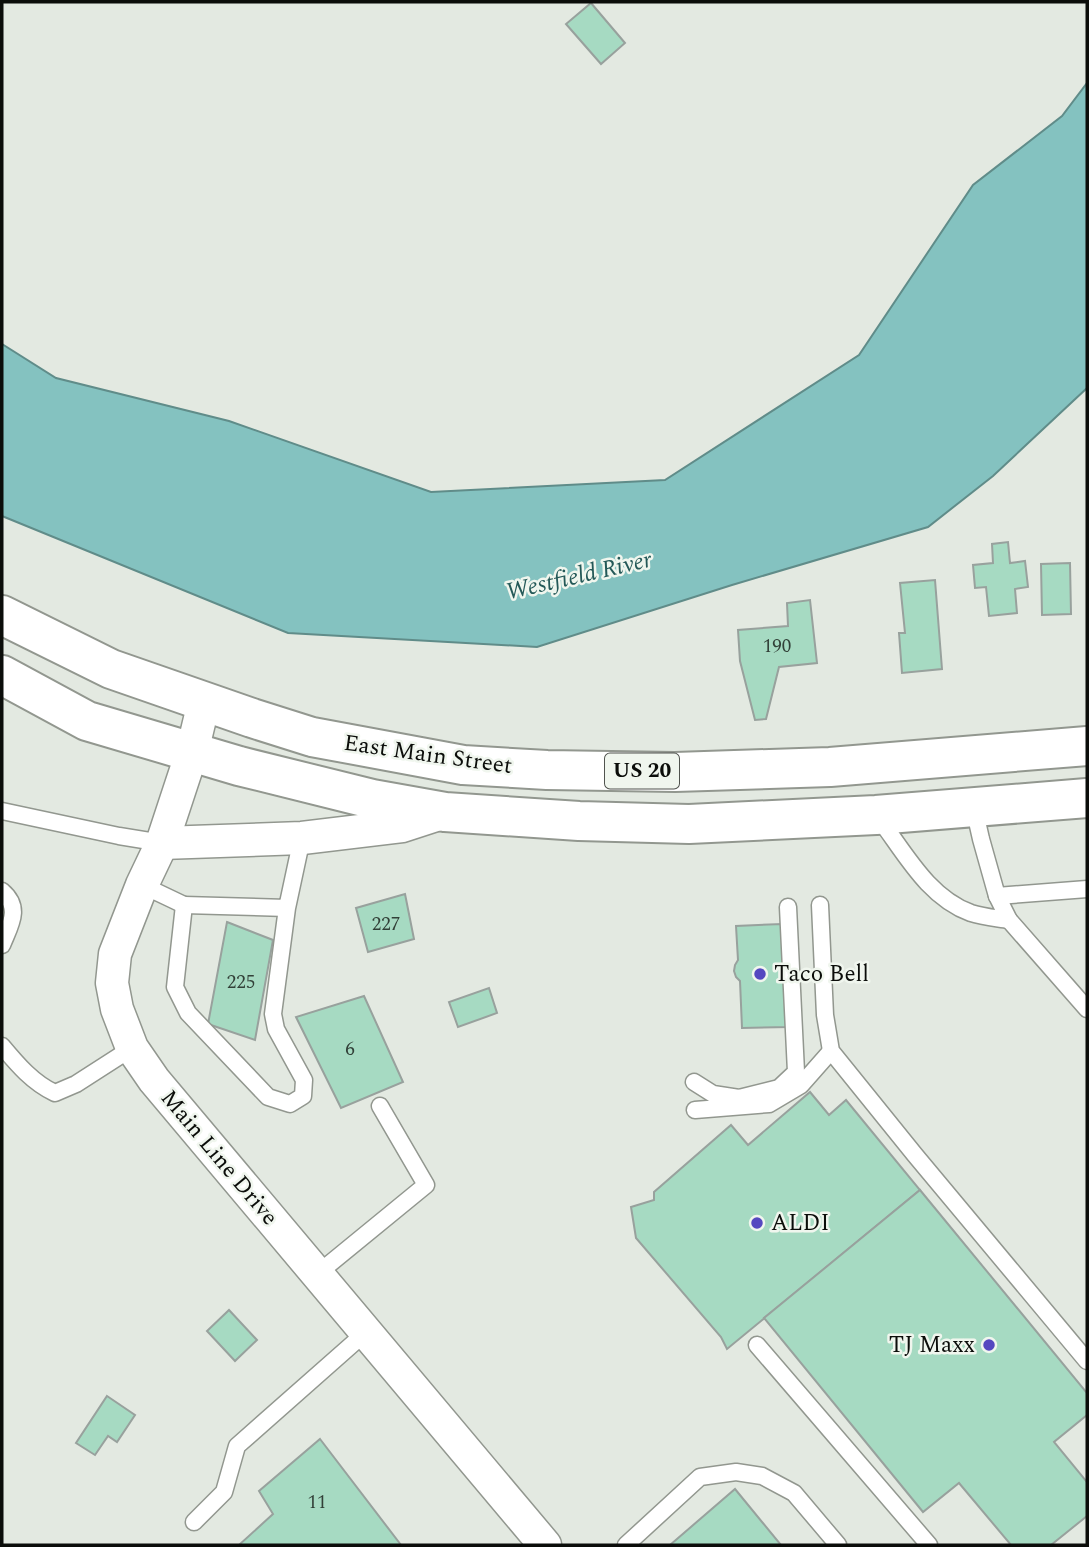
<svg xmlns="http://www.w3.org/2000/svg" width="1089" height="1547" font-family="Spectral,serif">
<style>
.water{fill:#84c2c0;stroke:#608c89;stroke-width:2}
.building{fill:#a6dac2;stroke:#98a19d;stroke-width:2}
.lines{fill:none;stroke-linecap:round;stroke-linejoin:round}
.lane-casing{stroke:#92978f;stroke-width:19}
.street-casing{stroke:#92978f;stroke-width:35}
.primary-casing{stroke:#92978f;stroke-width:42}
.lane{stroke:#fff;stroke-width:16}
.street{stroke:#fff;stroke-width:32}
.primary{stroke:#fff;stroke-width:38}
.poi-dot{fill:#5548c0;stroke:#f0f6ee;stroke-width:2.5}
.labels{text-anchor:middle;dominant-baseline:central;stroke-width:5;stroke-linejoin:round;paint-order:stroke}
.number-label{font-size:19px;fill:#324038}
.shield{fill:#f0f6ee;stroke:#50534e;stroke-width:2}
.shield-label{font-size:21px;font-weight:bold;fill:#0b0d0a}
.street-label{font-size:23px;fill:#0b0d0a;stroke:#f0f6ee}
.poi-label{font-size:23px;fill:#0b0d0a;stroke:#f0f6ee;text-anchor:start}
.water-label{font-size:24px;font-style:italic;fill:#245958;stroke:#f0f6ee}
</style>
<rect width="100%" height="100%" fill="#e3e9e1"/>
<path class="water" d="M1087,83V388L993,476L928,527L732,585L537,647L288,633L2,516V344L56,378L229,421L431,492L665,480L859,355L973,185L1062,116Z"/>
<g class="building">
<path d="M591,3L625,43L601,64L566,24Z"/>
<path d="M1008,542L1010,563L1025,561L1028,587L1015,589L1017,613L989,616L986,587L975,588L973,565L993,563L992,544Z"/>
<path d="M1070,563L1071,614L1042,615L1041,564Z"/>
<path d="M935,580L942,669L902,673L899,633H905L900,583Z"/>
<path d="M810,600L817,663L779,667L766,719L755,720L740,661L738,630L788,626L787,603Z"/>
<path d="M405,894L414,939L368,952L356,908Z"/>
<path d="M227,922L273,940L255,1040L208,1024Z"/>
<path d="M782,924L789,1027L742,1028L740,981L736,977L734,971L735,965L738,960L736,926Z"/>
<path d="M489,988L497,1013L458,1027L449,1002Z"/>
<path d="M364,996L403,1082L341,1108L296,1017Z"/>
<path d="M810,1092L829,1115L846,1100L920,1190L727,1349L721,1337L636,1238L631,1207L654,1200V1192L731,1125L748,1145Z"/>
<path d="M920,1190L1087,1393V1415L1054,1442L1087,1482V1516L1051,1545H1011L959,1483L923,1512L764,1318Z"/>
<path d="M229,1310L257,1340L235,1361L207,1331Z"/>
<path d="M107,1396L135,1415L117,1442L108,1436L95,1455L76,1443Z"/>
<path d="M320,1439L401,1545H239L273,1514L259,1491Z"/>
<path d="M735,1489L781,1545H670Z"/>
</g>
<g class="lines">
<g class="lane-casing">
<g id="lane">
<path d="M974,808L981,839L997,896L1009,920L1087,1009"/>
<path d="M2,811L119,836L162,843"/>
<path d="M877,816C904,851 927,897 971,913C983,917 997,918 1009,920"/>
<path d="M142,885L184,905"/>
<path d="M2,891C22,908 10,925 2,945"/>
<path d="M997,896L1087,889"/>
<path d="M820,905L825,1015L831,1051L915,1155L1087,1361"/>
<path d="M287,908L184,905L175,987L188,1013L268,1097L290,1104L303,1096L304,1080L276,1029L273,1014L287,908L302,838"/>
<path d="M2,1046C17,1064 33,1083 55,1093L76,1084L132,1048"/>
<path d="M694,1082L713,1094L739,1098L779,1088L796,1072L788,907"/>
<path d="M695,1110L769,1104L801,1085L831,1051"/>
<path d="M316,1275L426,1185L380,1106"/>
<path d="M757,1345L929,1545"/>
<path d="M194,1522L224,1492L237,1446L365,1333"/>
<path d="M626,1545L700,1477L736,1472L762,1476L794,1493L838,1545"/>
</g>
</g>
<g class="street-casing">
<g id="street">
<path d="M204,702L192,752L162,843L142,885L115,954L112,983L117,1009L132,1048L154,1080L545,1545"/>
<path d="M162,843L302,838L402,826L445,812"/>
</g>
</g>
<g class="primary-casing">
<g id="primary">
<path d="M2,615L111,669L252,718L312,737L463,765L547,770L675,772L830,767L1087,746"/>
<path d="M2,675L87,721L239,766L372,799L445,812L579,821L689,824L876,815L1087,798"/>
</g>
</g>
<use href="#lane" class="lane"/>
<use href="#street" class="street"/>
<use href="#primary" class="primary"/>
</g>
<g class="poi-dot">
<circle cx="760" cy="974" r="7"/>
<circle cx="757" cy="1223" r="7"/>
<circle cx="989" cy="1345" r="7"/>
</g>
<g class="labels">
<g class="number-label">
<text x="777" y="646">190</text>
<text x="386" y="924">227</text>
<text x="241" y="982">225</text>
<text x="350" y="1049">6</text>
<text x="317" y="1502">11</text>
</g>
<rect class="shield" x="605" y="753.5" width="74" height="35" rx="5"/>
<g class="shield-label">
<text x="642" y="771">US 20</text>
</g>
<g class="street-label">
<text transform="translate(428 755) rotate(8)">East Main Street</text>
<text transform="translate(219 1158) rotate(50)">Main Line Drive</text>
</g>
<g class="poi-label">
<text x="774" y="974">Taco Bell</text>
<text x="771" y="1223">ALDI</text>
<text x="975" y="1345" text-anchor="end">TJ Maxx</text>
</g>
<g class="water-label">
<text transform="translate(579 576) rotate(-13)">Westfield River</text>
</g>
</g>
<rect width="1089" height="1547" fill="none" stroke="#0b0d0a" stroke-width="7"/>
</svg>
